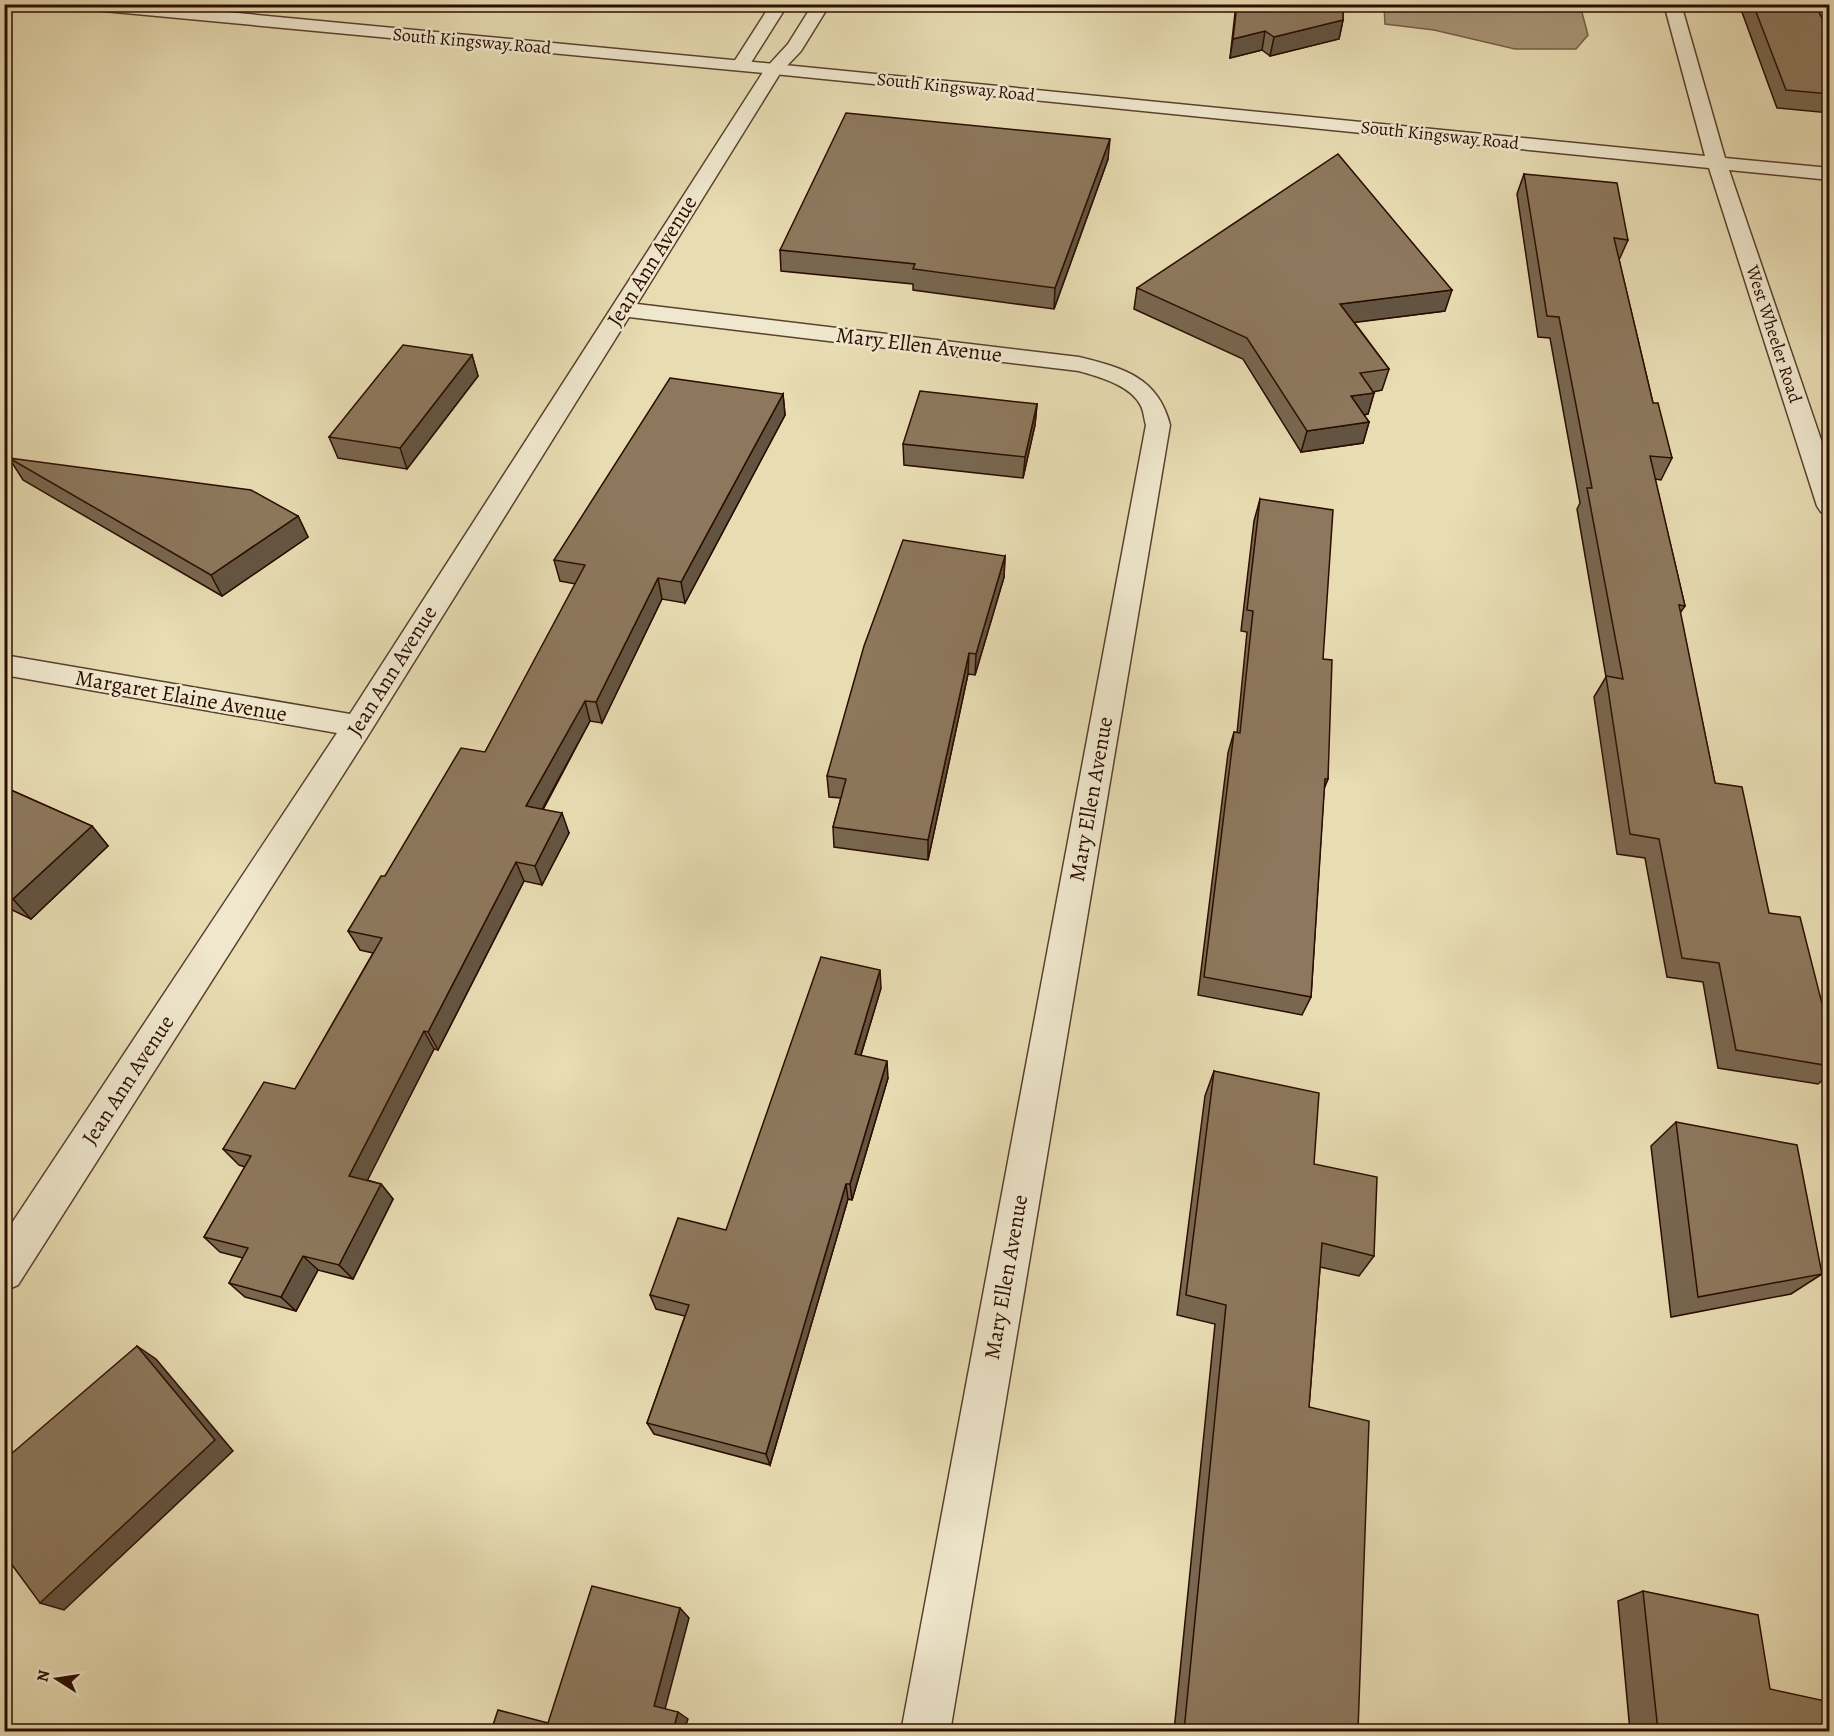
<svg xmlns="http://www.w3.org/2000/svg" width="1834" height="1736" font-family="Alegreya,serif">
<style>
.water{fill:#a89576;stroke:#765e47;stroke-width:1.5}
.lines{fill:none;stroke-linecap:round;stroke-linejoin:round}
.minor-casing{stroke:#5a402d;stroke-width:3}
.tertiary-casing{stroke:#5a402d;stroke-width:3}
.minor{fill:#f0e8ce;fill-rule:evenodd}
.tertiary{fill:#f0e8ce;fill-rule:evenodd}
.wall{fill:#796750;stroke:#2b0c00;stroke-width:1.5}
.shaded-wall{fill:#635441;stroke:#2b0c00;stroke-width:1.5}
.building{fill:#8d785d;stroke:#2b0c00;stroke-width:1.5}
.labels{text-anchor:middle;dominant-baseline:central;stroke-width:5;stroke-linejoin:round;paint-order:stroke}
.far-street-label{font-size:18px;fill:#2b0c00;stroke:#f0e8ce}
.street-label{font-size:22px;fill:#2b0c00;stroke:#f0e8ce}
</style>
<rect width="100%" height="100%" fill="#e8dcb3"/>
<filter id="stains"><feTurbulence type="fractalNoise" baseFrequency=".00333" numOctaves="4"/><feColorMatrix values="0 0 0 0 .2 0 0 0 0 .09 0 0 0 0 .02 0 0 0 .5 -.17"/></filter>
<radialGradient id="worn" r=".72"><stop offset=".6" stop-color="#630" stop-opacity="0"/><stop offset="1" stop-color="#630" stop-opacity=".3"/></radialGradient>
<path class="water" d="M1384,5H1580L1588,35L1576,49H1515L1434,30L1385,24Z"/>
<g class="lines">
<g class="minor-casing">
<g id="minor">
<path d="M771,4H788L747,69H735L732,65Z"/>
<path d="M813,4H830L801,51L781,72L637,304L1079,357C1123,368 1158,377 1170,425L950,1732H901L1146,425C1144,419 1144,412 1141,406C1131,385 1099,377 1079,371L629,317L369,734L18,1285L4,1291V1235L337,733L4,675V655L350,714L765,69L788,44Z"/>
</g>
</g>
<g class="tertiary-casing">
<path id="tertiary" d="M74,4H142L774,64L1705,156L1664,4H1681L1725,158L1830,168V180L1729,170L1830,466V514L1821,512L1817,506L1709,168L774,74L82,9Z"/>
</g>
<use href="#minor" class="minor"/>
<use href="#tertiary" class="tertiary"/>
</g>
<g class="wall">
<path d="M1236,4H1343V20L1339,39L1270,56L1262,50L1230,58Z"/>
<path d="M1739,4H1815L1830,35V113L1777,108Z"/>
<path d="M1108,159L1054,309L913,290V284L781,271L780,250Z"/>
<path d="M1524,174L1628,240L1619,260L1653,403L1672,458L1661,480L1655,479L1685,606L1680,613L1715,783L1769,913L1830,1035V1074L1818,1084L1718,1068L1703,982L1667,977L1645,858L1617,854L1594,697L1606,677L1577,509L1580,503L1550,338L1538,337L1517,194Z"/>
<path d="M1137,288L1445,311L1354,322L1389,369L1382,390L1373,392L1374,393L1368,414L1364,415L1369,422L1363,443L1301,452L1243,359L1134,309Z"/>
<path d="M472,355L478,376L407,469L338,458L329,437Z"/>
<path d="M783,394L785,415L685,603L662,599L602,723L590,721L543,810L569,833L542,885L524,881L438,1050L434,1049L367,1180L381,1184L393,1199L353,1279L318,1270L296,1311L245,1297L229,1283L243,1258L220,1252L204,1237L245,1167L239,1165L223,1149L295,1089L373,953L360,950L348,931L385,876L485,752L576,584L560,581L554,560Z"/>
<path d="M1037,404L1035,425L1023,478L904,465L903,444Z"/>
<path d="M9,458L298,516L308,537L222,596L23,480Z"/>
<path d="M1260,499L1323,659L1328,779L1324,789L1311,997L1302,1015L1198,995L1228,753L1234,732L1237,733L1247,632L1241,631L1254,521Z"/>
<path d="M1005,556L1004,577L975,675L968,674L928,860L834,847L833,827L841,798L829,797L827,776Z"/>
<path d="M4,787L92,826L108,846L31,919L4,906Z"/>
<path d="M881,988L861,1055L888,1078L852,1200L848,1199L770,1465L654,1434L647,1423L685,1316L656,1309L650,1295L726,1230Z"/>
<path d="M1214,1071L1314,1164L1374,1256L1359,1276L1320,1267L1309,1407L1358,1731H1174L1215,1324L1177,1315L1205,1096Z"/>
<path d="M1676,1122L1822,1274L1791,1294L1671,1317L1651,1146Z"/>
<path d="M1643,1591L1770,1689L1830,1731H1630L1618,1601Z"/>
</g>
<g class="shaded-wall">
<path d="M1343,20L1339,39L1270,56L1274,37Z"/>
<path d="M1265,31L1262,50L1230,58L1233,39Z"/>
<path d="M1110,139L1108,159L1054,309L1055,288Z"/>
<path d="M1452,290L1445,311L1334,325L1340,304Z"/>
<path d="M472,355L478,376L407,469L400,448Z"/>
<path d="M1374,393L1368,414L1345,418L1351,396Z"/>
<path d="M783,394L785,415L685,603L681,582Z"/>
<path d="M1037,404L1035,425L1023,478L1025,457Z"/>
<path d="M1369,422L1363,443L1301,452L1307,431Z"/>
<path d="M298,516L308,537L222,596L211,575Z"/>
<path d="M1005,556L1004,577L975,675L976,654Z"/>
<path d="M658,578L662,599L602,723L596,702Z"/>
<path d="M969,653L968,674L928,860V840Z"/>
<path d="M585,701L590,721L533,826L526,806Z"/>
<path d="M562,813L569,833L542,885L535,866Z"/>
<path d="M92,826L108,846L31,919L13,899Z"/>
<path d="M516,862L524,881L438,1050L428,1032Z"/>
<path d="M880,970L881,988L856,1071L855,1054Z"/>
<path d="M424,1031L434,1049L362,1191L349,1176Z"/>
<path d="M887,1061L888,1078L852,1200L850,1184Z"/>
<path d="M381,1184L393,1199L353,1279L339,1265Z"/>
<path d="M846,1184L848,1199L770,1465L766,1454Z"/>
<path d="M303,1256L318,1270L296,1311L281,1297Z"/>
<path d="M137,1346L156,1359L233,1451L64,1610L40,1603Z"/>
<path d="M680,1608L689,1618L664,1713L654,1706Z"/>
<path d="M678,1712L688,1719L684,1731H673Z"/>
</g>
<g class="building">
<path d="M1237,4H1343V20L1274,37L1265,31L1233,39Z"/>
<path d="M1753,4H1815L1830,35V94L1786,90Z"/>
<path d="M846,113L1110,139L1055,288L913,269L915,264L780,250Z"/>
<path d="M1338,154L1452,290L1340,304L1389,369L1360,373L1374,393L1351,396L1369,422L1307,431L1247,338L1137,288Z"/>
<path d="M1524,174L1617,183L1628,240L1614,238L1653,403H1658L1672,458L1650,456L1685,606L1679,605L1715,783L1742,787L1769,913L1800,917L1830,1035V1066L1736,1050L1719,963L1682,958L1659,839L1630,834L1606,676L1623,679L1587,488H1592L1559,317L1547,316Z"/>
<path d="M403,345L472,355L400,448L329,437Z"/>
<path d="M670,378L783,394L681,582L658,578L596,702L585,701L526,806L562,813L535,866L516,862L428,1032L424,1031L349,1176L381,1184L339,1265L303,1256L281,1297L229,1283L248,1248L204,1237L251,1156L223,1149L264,1082L295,1089L382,938L348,931L381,876H385L461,748L485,752L585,565L554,560Z"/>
<path d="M920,391L1037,404L1025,457L903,444Z"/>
<path d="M9,458L251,490L298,516L211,575Z"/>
<path d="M1260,499L1333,510L1323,659L1332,660L1328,779H1325L1311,997L1204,977L1234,732L1240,733L1253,611L1247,610Z"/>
<path d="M903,540L1005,556L976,654L969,653L928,840L833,827L846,779L827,776L864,646Z"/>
<path d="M4,787L92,826L13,899L4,895Z"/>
<path d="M821,957L880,970L855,1054L887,1061L850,1184H846L766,1454L647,1423L689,1305L650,1295L678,1218L726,1230Z"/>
<path d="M1214,1071L1319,1093L1314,1164L1377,1177L1374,1256L1322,1243L1309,1407L1369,1421L1358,1731H1184L1226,1305L1186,1295Z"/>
<path d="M1676,1122L1797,1145L1822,1274L1698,1297Z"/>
<path d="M137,1346L215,1440L40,1603L4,1554V1460Z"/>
<path d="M592,1586L680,1608L654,1706L678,1712L673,1731H491L498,1710L548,1723Z"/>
<path d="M1643,1591L1758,1615L1770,1689L1830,1702V1731H1658Z"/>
</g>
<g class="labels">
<g class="far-street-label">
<text transform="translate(472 41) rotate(5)">South Kingsway Road</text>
<text transform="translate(956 87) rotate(6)">South Kingsway Road</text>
<text transform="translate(1440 135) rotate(6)">South Kingsway Road</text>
<text transform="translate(1774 334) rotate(72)">West Wheeler Road</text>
</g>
<g class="street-label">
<text transform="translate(652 261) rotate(-58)">Jean Ann Avenue</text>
<text transform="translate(919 345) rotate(7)">Mary Ellen Avenue</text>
<text transform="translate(392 671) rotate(-58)">Jean Ann Avenue</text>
<text transform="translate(181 696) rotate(10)">Margaret Elaine Avenue</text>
<text transform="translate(1091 799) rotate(-80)">Mary Ellen Avenue</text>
<text transform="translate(128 1080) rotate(-57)">Jean Ann Avenue</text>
<text transform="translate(1006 1277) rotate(-80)">Mary Ellen Avenue</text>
</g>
</g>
<rect width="1834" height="1736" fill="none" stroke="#e8dcb3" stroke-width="24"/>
<rect x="6" y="6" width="1822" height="1724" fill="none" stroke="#2b0c00" stroke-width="3"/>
<rect x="12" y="12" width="1810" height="1712" fill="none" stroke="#2b0c00" stroke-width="1.5"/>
<g transform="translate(57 1679) rotate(282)" stroke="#f0e8ce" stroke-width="4.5" paint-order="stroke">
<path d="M0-4.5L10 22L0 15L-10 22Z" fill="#2b0c00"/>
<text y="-9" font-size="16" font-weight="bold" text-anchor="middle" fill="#2b0c00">N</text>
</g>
<rect width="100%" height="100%" filter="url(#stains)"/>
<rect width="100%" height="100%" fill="url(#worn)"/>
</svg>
